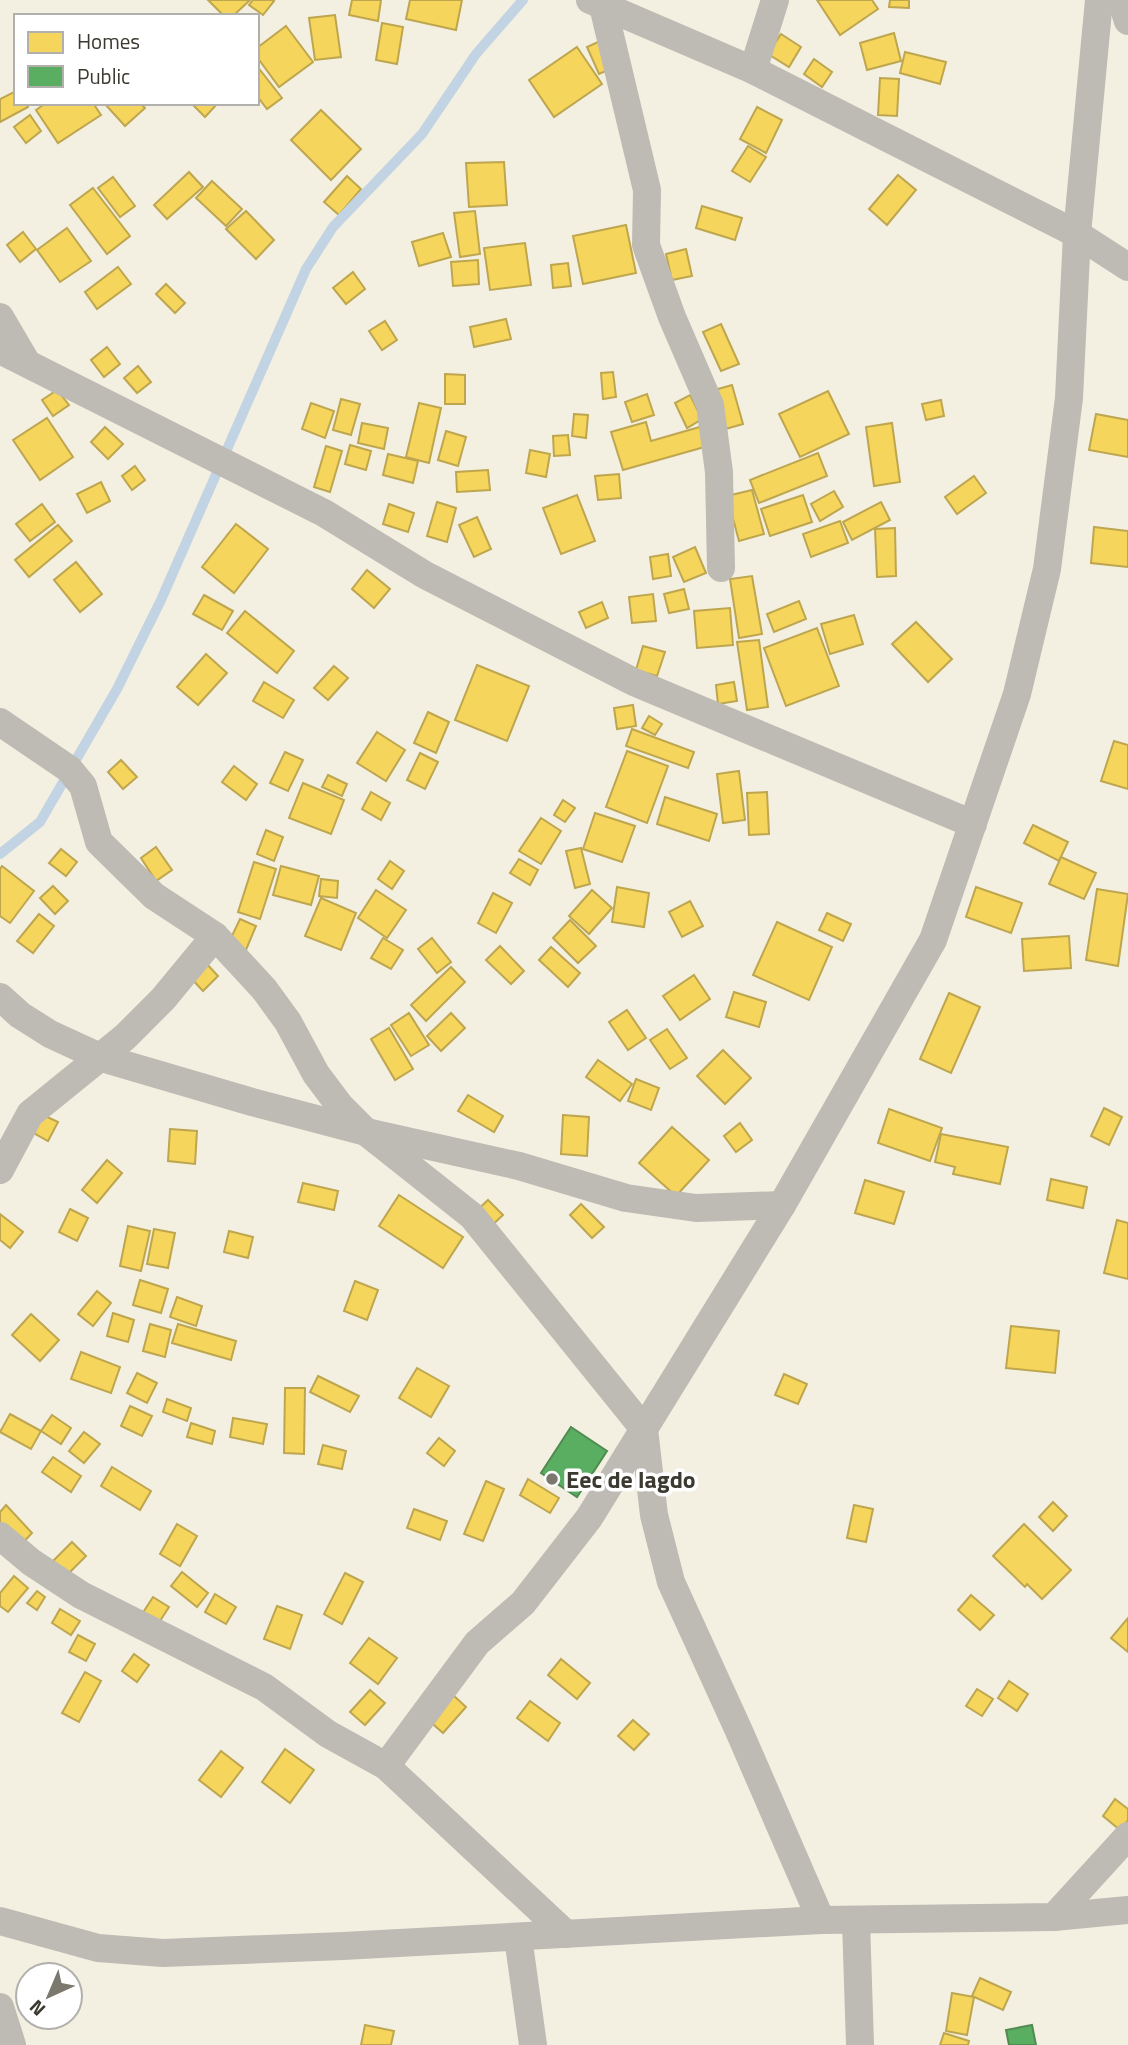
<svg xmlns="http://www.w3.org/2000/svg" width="1128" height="2045" font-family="'Titillium Web',sans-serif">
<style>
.homes{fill:#f6d55c;stroke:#bea64f;stroke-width:2}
.public{fill:#5aae61;stroke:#518b52;stroke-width:2}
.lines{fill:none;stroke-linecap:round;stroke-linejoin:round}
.stream{stroke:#c2d3e3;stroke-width:10}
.minor{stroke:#bebab4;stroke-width:28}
.poi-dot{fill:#7b796e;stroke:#fff;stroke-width:2.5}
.labels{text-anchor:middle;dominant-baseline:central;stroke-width:7;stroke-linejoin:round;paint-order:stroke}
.poi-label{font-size:24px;font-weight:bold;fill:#3b3930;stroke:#fff;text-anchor:start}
</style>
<rect width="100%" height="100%" fill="#f3f0e2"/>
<g class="homes">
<path d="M208,0H250L233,16H224Z"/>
<path d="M253,0H272L274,1L263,15L249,5Z"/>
<path d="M352,0H381L378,21L349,15Z"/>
<path d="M410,0H462L456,30L406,19Z"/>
<path d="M817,0H872L878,9L840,35Z"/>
<path d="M890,0H909V8L889,7Z"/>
<path d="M335,15L341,57L315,60L309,18Z"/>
<path d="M382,23L403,27L397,64L376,60Z"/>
<path d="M286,26L313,62L279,87L257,57V48Z"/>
<path d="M894,33L901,61L867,70L860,43Z"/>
<path d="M781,34L801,47L789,67L768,54Z"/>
<path d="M600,41L613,68L599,74L587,47Z"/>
<path d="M577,47L602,84L554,117L529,80Z"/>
<path d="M905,52L946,62L940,84L900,73Z"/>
<path d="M814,59L832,72L822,87L804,74Z"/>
<path d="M257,66L282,98L267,109L257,96Z"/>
<path d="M880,78L899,79L897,116L878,115Z"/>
<path d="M16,91V103H26L28,107L0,122V99Z"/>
<path d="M46,103H93L101,115L58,143L36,110Z"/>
<path d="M104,103H140L145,108L125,126Z"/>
<path d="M191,103H218L205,117Z"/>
<path d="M757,107L782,120L766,153L740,139Z"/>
<path d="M321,110L361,149L331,180L291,140Z"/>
<path d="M30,115L41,131L26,143L14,127Z"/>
<path d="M748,146L766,157L750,182L732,171Z"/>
<path d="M504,162L507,205L469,207L466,163Z"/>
<path d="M189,172L203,187L167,219L154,205Z"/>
<path d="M898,175L916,190L887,225L869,209Z"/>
<path d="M347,176L361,189L339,215L324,202Z"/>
<path d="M113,177L135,206L120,217L98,188Z"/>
<path d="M212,181L242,209L226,226L196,198Z"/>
<path d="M93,188L130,236L107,254L70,205Z"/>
<path d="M702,206L742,218L735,240L696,228Z"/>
<path d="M246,211L274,240L256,259L226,229Z"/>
<path d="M475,211L480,254L460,257L454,213Z"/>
<path d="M626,225L636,273L583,284L573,236Z"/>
<path d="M67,228L91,261L60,282L37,250Z"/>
<path d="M23,232L36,249L20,262L7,245Z"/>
<path d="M443,233L451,257L419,266L412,242Z"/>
<path d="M525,243L531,285L490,290L484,248Z"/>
<path d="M686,249L692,276L672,280L666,254Z"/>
<path d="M478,260L479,284L453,286L451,262Z"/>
<path d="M568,263L571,286L553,288L551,265Z"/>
<path d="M118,267L131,284L97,309L85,292Z"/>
<path d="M353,272L365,289L346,304L333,288Z"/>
<path d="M166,284L185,303L175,313L156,294Z"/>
<path d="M506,319L511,339L474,347L470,327Z"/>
<path d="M385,321L397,340L382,350L369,331Z"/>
<path d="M721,324L739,364L721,371L703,332Z"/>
<path d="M107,347L120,364L104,377L91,360Z"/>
<path d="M138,366L151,382L137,393L124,378Z"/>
<path d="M613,372L616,397L603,399L601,373Z"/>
<path d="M445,374L465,375V404H445Z"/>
<path d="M732,385L743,424L722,430L711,391Z"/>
<path d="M57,390L69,405L53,416L42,400Z"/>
<path d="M828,391L849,434L800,457L779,414Z"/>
<path d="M647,394L654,415L632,422L625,402Z"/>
<path d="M690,395L702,419L687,428L675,403Z"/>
<path d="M341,399L360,404L351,435L333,430Z"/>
<path d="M941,400L944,416L926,420L922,404Z"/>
<path d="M311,403L334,411L325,438L302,429Z"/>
<path d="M419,403L441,408L429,463L406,457Z"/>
<path d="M574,414L588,415L586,438L572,436Z"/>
<path d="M1096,414L1128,420V457L1089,450Z"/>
<path d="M47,418L73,457L40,480L13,440Z"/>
<path d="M646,422L651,441L703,426L708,446L623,470L611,432Z"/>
<path d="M362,423L388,428L384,449L358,443Z"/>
<path d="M892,423L900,482L874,486L866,427Z"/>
<path d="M105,427L123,444L108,459L91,442Z"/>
<path d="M446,431L466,437L458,466L438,460Z"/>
<path d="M568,435L570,455L554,456L553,436Z"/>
<path d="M350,445L371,451L366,470L345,464Z"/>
<path d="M326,446L342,451L330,492L314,487Z"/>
<path d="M530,450L550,454L546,477L526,473Z"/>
<path d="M818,453L827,476L759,503L750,480Z"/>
<path d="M388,454L418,461L413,483L383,475Z"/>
<path d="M135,466L145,480L132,490L122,476Z"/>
<path d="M488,470L490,490L457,492L456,472Z"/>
<path d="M619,474L621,498L598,500L595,476Z"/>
<path d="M974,476L986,493L957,514L945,497Z"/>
<path d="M101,482L110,501L87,513L77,494Z"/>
<path d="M752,490L764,534L739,541L727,496Z"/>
<path d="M834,491L843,507L820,521L811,504Z"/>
<path d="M577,495L595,541L561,554L543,508Z"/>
<path d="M803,495L812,522L770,536L761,509Z"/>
<path d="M437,502L456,508L447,542L427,536Z"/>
<path d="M881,502L890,520L852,540L843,522Z"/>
<path d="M42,504L55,522L30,541L16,524Z"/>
<path d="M389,504L414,513L408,532L383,524Z"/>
<path d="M477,517L491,549L474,557L459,525Z"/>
<path d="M840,521L848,543L811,557L803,534Z"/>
<path d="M236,524L268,549L234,593L202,567Z"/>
<path d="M58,525L72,541L29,577L15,560Z"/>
<path d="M1094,527L1128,531V567L1091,563Z"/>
<path d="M895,528L896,576L877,577L875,529Z"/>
<path d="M695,547L706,573L684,582L673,557Z"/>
<path d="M668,554L671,576L653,579L650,557Z"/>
<path d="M76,562L102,594L80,612L54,580Z"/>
<path d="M367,570L390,589L374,608L352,589Z"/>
<path d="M752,576L762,634L739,638L730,579Z"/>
<path d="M684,589L689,609L669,613L664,594Z"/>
<path d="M653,594L656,621L632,623L629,597Z"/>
<path d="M204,595L233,611L222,630L193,614Z"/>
<path d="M799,601L806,619L774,632L767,614Z"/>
<path d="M602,602L608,618L586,628L579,612Z"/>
<path d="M730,608L733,645L697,648L694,611Z"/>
<path d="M245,611L294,651L277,673L227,633Z"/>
<path d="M854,615L863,644L830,654L821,624Z"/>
<path d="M916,622L952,659L928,682L892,644Z"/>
<path d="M817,628L839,686L786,706L764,648Z"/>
<path d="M759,640L768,707L747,710L737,642Z"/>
<path d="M643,646L665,652L657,676L636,670Z"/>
<path d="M206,654L227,673L198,705L177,687Z"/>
<path d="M477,665L529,686L507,741L455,720Z"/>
<path d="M334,666L348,678L328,700L314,688Z"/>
<path d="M264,682L294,700L283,718L253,701Z"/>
<path d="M734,682L737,701L718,704L716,685Z"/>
<path d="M633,705L636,726L617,729L614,708Z"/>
<path d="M428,712L449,722L436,753L414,743Z"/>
<path d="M649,716L662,724L655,735L642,728Z"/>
<path d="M632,729L694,752L688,768L626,746Z"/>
<path d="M377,732L405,750L386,781L357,763Z"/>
<path d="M1114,741L1128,745V789L1101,781Z"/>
<path d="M627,751L668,766L647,823L606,807Z"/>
<path d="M285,752L303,760L288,791L270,783Z"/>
<path d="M420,753L438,762L425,789L407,780Z"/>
<path d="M121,760L137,777L123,789L108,772Z"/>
<path d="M234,766L257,784L246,800L222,782Z"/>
<path d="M739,771L745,820L723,823L717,774Z"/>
<path d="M328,775L347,784L342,796L322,787Z"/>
<path d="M303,783L344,800L331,834L289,818Z"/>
<path d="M371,792L390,803L381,820L362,809Z"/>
<path d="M767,792L769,834L749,835L747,793Z"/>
<path d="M665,797L717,814L709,841L657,824Z"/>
<path d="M563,800L575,808L565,822L554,815Z"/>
<path d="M595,813L635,826L622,862L583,849Z"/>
<path d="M541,818L561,831L541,864L519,851Z"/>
<path d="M1033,825L1068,842L1059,861L1024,843Z"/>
<path d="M266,830L283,837L274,861L257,854Z"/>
<path d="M156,847L172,870L156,881L141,858Z"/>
<path d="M581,848L590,884L575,888L566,851Z"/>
<path d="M61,849L77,862L66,876L49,863Z"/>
<path d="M1061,857L1096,873L1084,899L1049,884Z"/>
<path d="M519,859L538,870L530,885L510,873Z"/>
<path d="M390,861L404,871L392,889L378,879Z"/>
<path d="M254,862L276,869L260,919L238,912Z"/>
<path d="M2,866L34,891L10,923L0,916V869Z"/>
<path d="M281,866L319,876L311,905L273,895Z"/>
<path d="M321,879L338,881L337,898L319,896Z"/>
<path d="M53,886L68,901L55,914L40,898Z"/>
<path d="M617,887L649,893L644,927L612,922Z"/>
<path d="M976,887L1022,903L1011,933L966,917Z"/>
<path d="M1097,889L1128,894L1118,966L1086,960Z"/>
<path d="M376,890L406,910L387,938L358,918Z"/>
<path d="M592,890L612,908L589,934L569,916Z"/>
<path d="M493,893L512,903L496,933L478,923Z"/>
<path d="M321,898L356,913L341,950L305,936Z"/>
<path d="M690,901L703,926L682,937L669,912Z"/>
<path d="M827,913L851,924L843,941L819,930Z"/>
<path d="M39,914L54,926L33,953L17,941Z"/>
<path d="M240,919L256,926L246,950L229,942Z"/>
<path d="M570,920L596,946L578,963L553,938Z"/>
<path d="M777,922L832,947L809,1000L753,975Z"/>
<path d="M1069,936L1071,968L1024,971L1022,939Z"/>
<path d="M383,938L403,950L391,969L371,958Z"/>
<path d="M432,938L451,962L437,973L418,949Z"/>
<path d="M500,946L524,971L511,984L486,960Z"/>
<path d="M551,947L580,973L568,987L539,960Z"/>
<path d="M205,962L218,976L203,991L189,976Z"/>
<path d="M451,967L465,982L426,1021L411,1005Z"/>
<path d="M694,975L710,999L680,1020L663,996Z"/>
<path d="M734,992L766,1002L759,1027L726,1017Z"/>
<path d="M949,993L980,1007L951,1073L920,1059Z"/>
<path d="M627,1010L646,1038L628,1050L609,1022Z"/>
<path d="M409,1013L429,1045L411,1056L391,1025Z"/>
<path d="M451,1013L465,1028L441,1051L427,1036Z"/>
<path d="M389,1028L413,1069L395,1080L371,1039Z"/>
<path d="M667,1029L687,1058L670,1069L650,1040Z"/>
<path d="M723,1050L751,1078L725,1104L697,1076Z"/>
<path d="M598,1060L632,1084L620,1101L586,1077Z"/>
<path d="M636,1079L659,1088L651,1110L628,1101Z"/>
<path d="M468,1095L503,1116L494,1132L458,1111Z"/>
<path d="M1104,1108L1122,1117L1109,1145L1091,1136Z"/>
<path d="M889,1109L942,1128L930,1161L878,1143Z"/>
<path d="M41,1114L58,1122L48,1141L32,1132Z"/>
<path d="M563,1115L589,1117L587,1156L561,1154Z"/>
<path d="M740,1123L752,1140L736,1152L724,1136Z"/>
<path d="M672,1127L709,1160L676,1196L639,1163Z"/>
<path d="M170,1129L197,1131L195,1164L168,1161Z"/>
<path d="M941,1134L1008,1147L1000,1184L953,1174L955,1167L935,1162Z"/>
<path d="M107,1160L122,1173L97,1203L82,1190Z"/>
<path d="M1051,1179L1087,1187L1083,1208L1047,1200Z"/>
<path d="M865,1180L904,1192L894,1224L855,1213Z"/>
<path d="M303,1183L338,1191L334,1210L298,1202Z"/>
<path d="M399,1195L463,1237L443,1268L379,1226Z"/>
<path d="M488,1200L503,1215L487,1230L473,1214Z"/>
<path d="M581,1204L604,1227L592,1238L570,1215Z"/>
<path d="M70,1209L88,1218L77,1241L59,1232Z"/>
<path d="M0,1214L23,1232L10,1248L0,1240Z"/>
<path d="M1117,1220L1128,1223V1279L1104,1273Z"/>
<path d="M128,1226L150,1231L141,1271L120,1266Z"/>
<path d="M154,1229L175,1233L168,1268L147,1264Z"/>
<path d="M229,1231L253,1237L248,1258L224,1252Z"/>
<path d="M140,1280L168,1289L161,1313L133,1305Z"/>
<path d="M355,1281L378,1290L367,1320L344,1311Z"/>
<path d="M97,1291L111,1303L93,1326L78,1314Z"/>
<path d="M177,1297L202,1306L196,1326L170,1317Z"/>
<path d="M113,1313L134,1320L128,1342L107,1336Z"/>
<path d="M31,1314L59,1340L40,1361L12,1335Z"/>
<path d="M150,1324L171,1330L165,1357L143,1351Z"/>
<path d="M178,1324L236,1341L231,1360L172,1343Z"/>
<path d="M1011,1326L1059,1331L1055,1373L1006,1368Z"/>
<path d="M81,1352L120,1367L111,1393L71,1379Z"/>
<path d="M417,1368L449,1386L431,1417L399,1398Z"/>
<path d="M137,1373L157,1383L147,1403L127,1393Z"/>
<path d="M784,1374L807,1384L798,1404L775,1395Z"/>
<path d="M318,1376L359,1396L350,1412L310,1392Z"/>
<path d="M285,1388H305L304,1454L284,1453Z"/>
<path d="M167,1399L191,1408L187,1421L163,1412Z"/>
<path d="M130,1406L152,1416L142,1436L121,1426Z"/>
<path d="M10,1414L41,1431L31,1449L0,1432Z"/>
<path d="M52,1415L71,1428L61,1444L41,1431Z"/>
<path d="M233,1418L267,1424L263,1444L230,1437Z"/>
<path d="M191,1423L215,1431L212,1444L187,1437Z"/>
<path d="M84,1432L100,1444L84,1463L69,1451Z"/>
<path d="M439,1438L455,1451L444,1466L427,1453Z"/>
<path d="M323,1445L346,1451L342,1469L318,1464Z"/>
<path d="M53,1457L81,1476L71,1492L42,1472Z"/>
<path d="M112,1467L151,1491L140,1510L101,1486Z"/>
<path d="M528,1479L559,1498L550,1513L520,1495Z"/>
<path d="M486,1481L504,1489L483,1541L464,1534Z"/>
<path d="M1053,1502L1067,1516L1053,1531L1039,1517Z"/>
<path d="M6,1505L32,1533L17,1549L0,1532V1512Z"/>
<path d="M854,1505L873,1509L866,1542L847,1538Z"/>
<path d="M414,1509L447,1521L440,1540L407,1528Z"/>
<path d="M177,1524L197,1536L180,1566L160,1554Z"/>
<path d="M1024,1524L1071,1570L1042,1599L1027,1584L1025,1587L993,1556Z"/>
<path d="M72,1542L86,1556L66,1576L52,1562Z"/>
<path d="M182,1572L208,1593L197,1607L171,1586Z"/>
<path d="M345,1573L363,1582L342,1624L324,1614Z"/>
<path d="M14,1576L28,1588L8,1612L0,1606V1593Z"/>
<path d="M37,1591L45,1597L37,1610L27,1603Z"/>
<path d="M215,1594L236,1607L226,1624L205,1612Z"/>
<path d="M971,1595L994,1615L980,1630L958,1610Z"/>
<path d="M153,1597L169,1607L158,1624L142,1614Z"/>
<path d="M277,1606L302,1615L290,1649L264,1639Z"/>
<path d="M60,1609L80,1621L71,1635L52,1623Z"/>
<path d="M1128,1618V1652L1111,1638Z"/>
<path d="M78,1635L95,1644L86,1661L69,1652Z"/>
<path d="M369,1638L397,1658L378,1684L350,1663Z"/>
<path d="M134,1654L149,1665L137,1682L122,1671Z"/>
<path d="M561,1659L590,1683L577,1699L548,1675Z"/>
<path d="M85,1672L101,1681L79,1722L62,1713Z"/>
<path d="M1009,1681L1028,1694L1017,1711L998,1698Z"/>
<path d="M977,1689L993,1699L982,1716L966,1706Z"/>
<path d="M370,1690L385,1703L365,1725L350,1712Z"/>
<path d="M451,1693L466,1707L443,1733L427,1719Z"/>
<path d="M530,1701L560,1723L548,1741L517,1718Z"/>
<path d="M633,1720L649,1734L634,1750L618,1736Z"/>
<path d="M285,1749L314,1770L290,1803L262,1782Z"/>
<path d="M221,1751L243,1768L221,1797L199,1780Z"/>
<path d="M1115,1799L1128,1809V1820L1120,1830L1103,1816Z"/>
<path d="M980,1978L1011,1992L1003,2010L972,1996Z"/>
<path d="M952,1993L974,1997L967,2035L946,2031Z"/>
<path d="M365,2025L394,2031L391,2045H361Z"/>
<path d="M944,2033L969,2041L968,2045H940Z"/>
</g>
<g class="public">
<path d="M571,1427L607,1451L577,1497L541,1473Z"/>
<path d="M1032,2025L1036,2045H1009L1006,2030Z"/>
</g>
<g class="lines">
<path class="stream" d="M0,854L40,822L117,689L161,600L306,269L333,227L422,134L476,54L523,0"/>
<g class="minor">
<path d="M590,0L753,70L1077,234L1128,267"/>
<path d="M1121,0L1128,21"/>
<path d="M603,6L647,190L646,245L672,317L710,405L719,472L721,568"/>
<path d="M753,70L775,0"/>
<path d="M0,317L27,363"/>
<path d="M0,350L324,513L425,575L634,682L973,824"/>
<path d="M0,722L69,769L83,786L99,842L154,896L215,936L264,989L288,1022L316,1074L340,1106L366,1132L472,1216L644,1429L654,1515L671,1582L739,1731L821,1920"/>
<path d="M0,997L20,1015L50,1034L102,1058L252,1102L366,1132L519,1166L626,1198L696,1208L782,1205"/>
<path d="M0,1170L30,1114L125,1037L163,999L215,936"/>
<path d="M0,1536L31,1562L81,1595L264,1687L328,1734L386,1766L566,1934"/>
<path d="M386,1766L477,1643L523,1603L589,1518L782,1205L933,940L1017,694L1047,569L1069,398L1077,234L1099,0"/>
<path d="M1054,1917L1128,1836"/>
<path d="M0,1921L98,1948L163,1953L343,1946L821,1920L1054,1917L1128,1910"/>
<path d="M856,1921L860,2045"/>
<path d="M518,1937L533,2045"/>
<path d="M0,2007L12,2045"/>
</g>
</g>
<circle class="poi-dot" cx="552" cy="1479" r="7"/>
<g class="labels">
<g class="poi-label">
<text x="566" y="1479">Eec de lagdo</text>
</g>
</g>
<rect x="14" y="14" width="245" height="91" fill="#ffffff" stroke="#b1b0ac" stroke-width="2"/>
<rect x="28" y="32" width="35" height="21" fill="#f6d55c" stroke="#b1b0ac" stroke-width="2"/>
<text x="77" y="49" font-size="21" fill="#3b3930">Homes</text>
<rect x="28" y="66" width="35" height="21" fill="#5aae61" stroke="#b1b0ac" stroke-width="2"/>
<text x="77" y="84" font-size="21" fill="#3b3930">Public</text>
<g transform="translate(49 1996) rotate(224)"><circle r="33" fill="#ffffff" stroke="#b1b0ac" stroke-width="2"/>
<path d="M0-5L12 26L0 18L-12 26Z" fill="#7b796e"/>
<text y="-10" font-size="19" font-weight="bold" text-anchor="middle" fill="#3b3930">N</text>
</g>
</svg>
